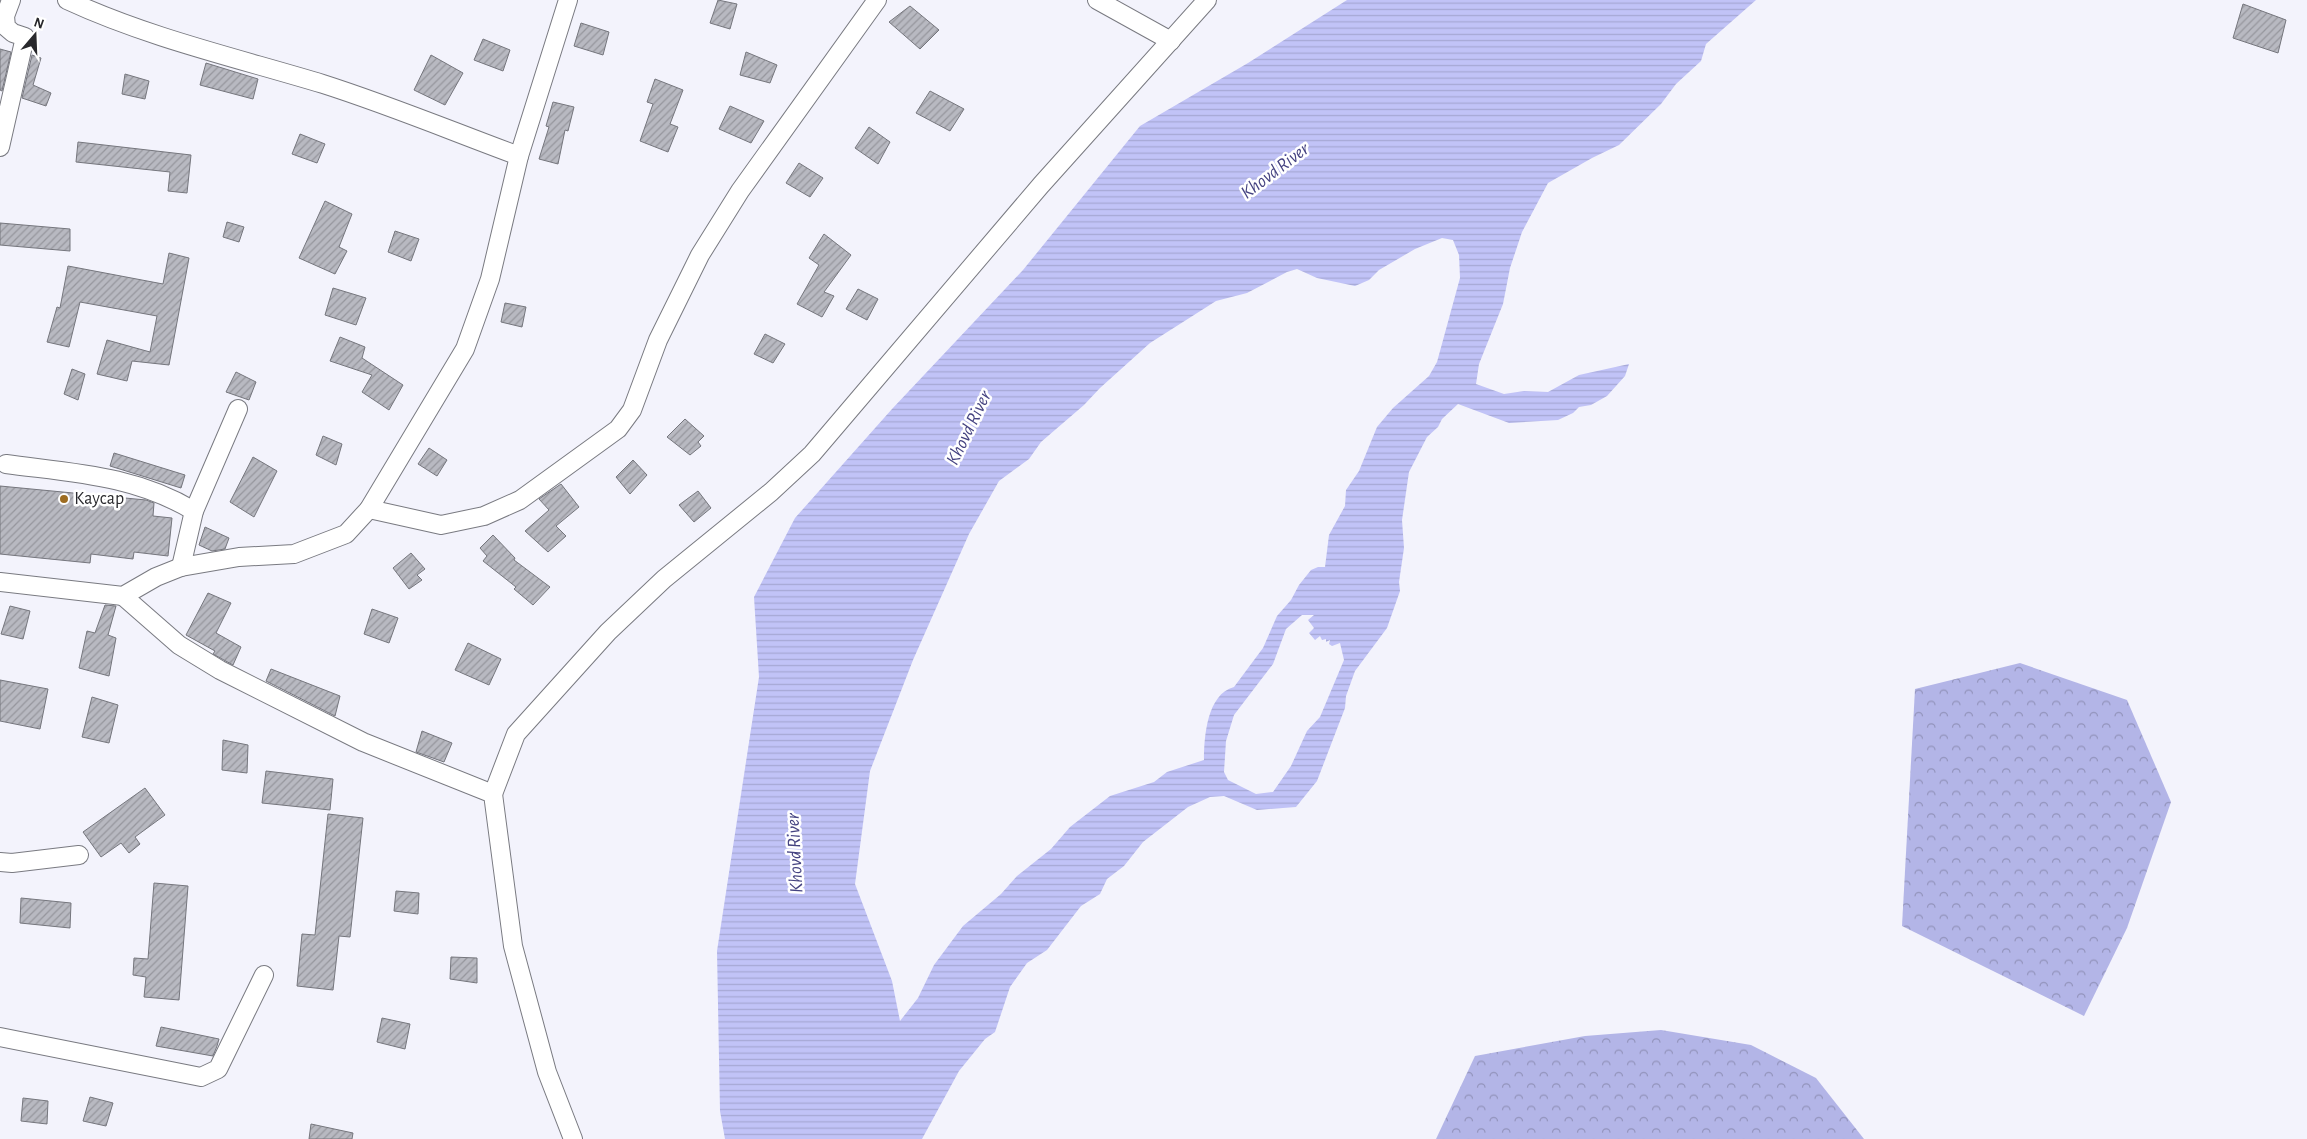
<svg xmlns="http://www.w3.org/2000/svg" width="2307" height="1139" font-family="'Alegreya Sans',sans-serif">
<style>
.forest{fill:url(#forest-crowns)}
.water{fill:url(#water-rules);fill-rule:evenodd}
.building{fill:url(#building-hatch);stroke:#75767d}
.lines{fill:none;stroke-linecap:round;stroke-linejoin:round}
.minor-casing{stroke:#797a81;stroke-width:20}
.minor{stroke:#fff;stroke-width:18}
.poi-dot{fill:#9d6c21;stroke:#fff;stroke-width:2}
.labels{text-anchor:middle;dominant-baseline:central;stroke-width:5;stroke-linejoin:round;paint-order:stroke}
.poi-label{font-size:18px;fill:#28282c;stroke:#fff;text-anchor:start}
.water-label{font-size:19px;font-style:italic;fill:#454381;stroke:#fff}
</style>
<defs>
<pattern id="forest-crowns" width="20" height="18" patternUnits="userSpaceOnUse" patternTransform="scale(1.25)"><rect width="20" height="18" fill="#b3b5e7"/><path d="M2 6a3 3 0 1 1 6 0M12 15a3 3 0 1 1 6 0" fill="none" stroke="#9293bb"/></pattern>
<pattern id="water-rules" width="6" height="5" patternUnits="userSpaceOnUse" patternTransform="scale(1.25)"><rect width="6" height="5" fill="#c1c3f7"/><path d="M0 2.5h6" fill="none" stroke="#a6a8d4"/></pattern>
<pattern id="building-hatch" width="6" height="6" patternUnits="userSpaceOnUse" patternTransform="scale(1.25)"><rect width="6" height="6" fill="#b8b9c1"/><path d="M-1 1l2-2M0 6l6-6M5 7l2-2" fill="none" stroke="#96969d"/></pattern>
</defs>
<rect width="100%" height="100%" fill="#f3f3fc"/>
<g class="forest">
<path d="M2020,663L2127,700L2171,802L2127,928L2084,1016L1902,926L1915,689Z"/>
<path d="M1661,1030L1751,1045L1816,1078L1864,1139H1436L1475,1056L1585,1036Z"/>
</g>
<path class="water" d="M1347,0H1756L1706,44L1701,61L1676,84L1661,104L1619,145L1592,158L1548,183L1522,232L1510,268L1503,304L1479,364L1476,384L1504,394L1524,391L1548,392L1579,375L1629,364L1625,376L1607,396L1591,405L1579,407L1573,413L1558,420L1509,423L1458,404L1442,419L1438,427L1427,437L1409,472L1402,520L1404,548L1399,582L1400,591L1387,628L1355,671L1346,696L1345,708L1317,781L1296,807L1257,810L1224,796L1210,797L1188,807L1143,842L1124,866L1107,879L1100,894L1081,906L1047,950L1027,963L1010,987L995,1032L985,1039L959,1071L922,1139H725L720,1111L717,951L759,677L754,597L795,518L892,409L1023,270L1140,126L1248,63ZM1442,238L1453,240L1459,255L1460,278L1437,362L1429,376L1393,408L1377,427L1359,471L1346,490L1345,506L1329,535L1325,567H1318L1311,570L1299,585L1291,600L1277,616L1263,648L1234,687C1207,694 1204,737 1204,760L1167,772L1154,782L1110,796L1070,827L1051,849L1017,876L1001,894L963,926L934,965L918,998L900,1021L892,981L855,884L870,771L913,660L969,534L999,481L1029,459L1041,442L1084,405L1100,388L1150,343L1216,301L1247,293L1287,272L1297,269L1317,278L1355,286L1369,280L1379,270L1415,249ZM1302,615H1314L1308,620L1314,628L1309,633L1315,640L1320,636L1322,640L1326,639V642L1330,640L1329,644L1332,646L1340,643L1344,660L1320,717L1307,731L1291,766L1273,792L1256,794L1228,780L1224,772L1226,741L1234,715L1273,664L1286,629Z"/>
<g class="building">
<path d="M718,0L737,4L730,29L710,23Z"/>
<path d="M2243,4L2286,20L2278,53L2233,38Z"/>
<path d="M910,6L939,30L920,49L889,22Z"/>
<path d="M581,23L609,32L603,55L574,46Z"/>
<path d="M483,39L510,50L503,71L474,60Z"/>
<path d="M0,49L11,52L2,91L0,90Z"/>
<path d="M746,52L777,65L770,83L740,75Z"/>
<path d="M32,55L41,58L33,85L51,93L46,106L22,98Z"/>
<path d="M431,55L463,73L445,105L414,90Z"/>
<path d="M206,63L258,79L253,99L200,85Z"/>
<path d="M125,74L149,81L145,99L122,94Z"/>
<path d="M655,79L683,90L670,124L678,127L668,152L640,141L653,104L647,102Z"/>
<path d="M930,91L964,109L950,131L916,113Z"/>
<path d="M553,102L574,107L568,131L565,130L558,164L539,159L549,127L546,126Z"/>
<path d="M730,106L764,121L751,143L719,129Z"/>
<path d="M869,127L890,142L878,164L855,148Z"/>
<path d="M300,134L325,144L317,163L292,154Z"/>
<path d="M78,142L191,155L187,193L168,191L170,172L76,162Z"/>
<path d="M799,163L823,178L810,197L786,183Z"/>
<path d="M325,201L352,214L339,247L347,251L335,274L299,258Z"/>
<path d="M227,222L244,227L239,242L223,237Z"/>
<path d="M0,223L70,229V251L0,245Z"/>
<path d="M395,231L419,239L411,261L388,252Z"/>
<path d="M824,234L851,255L824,292L834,296L822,317L797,304L819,265L809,258Z"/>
<path d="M169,253L189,258L169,365L132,361L127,381L97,374L107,340L150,352L157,316L80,302L69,347L47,342L57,307L60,308L68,266L163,284Z"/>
<path d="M333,288L366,298L356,325L325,315Z"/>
<path d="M858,289L878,299L867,320L846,309Z"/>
<path d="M505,303L526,307L522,327L501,322Z"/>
<path d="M765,334L785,344L773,363L754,354Z"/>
<path d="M340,337L365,347L362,358L403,385L389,410L362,392L372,375L330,361Z"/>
<path d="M72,369L85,374L78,400L64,394Z"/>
<path d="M236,372L256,382L249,400L226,392Z"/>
<path d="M685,419L704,436L698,442L701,446L690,455L667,437Z"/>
<path d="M323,436L342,444L336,465L316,455Z"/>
<path d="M429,448L447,460L437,476L418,464Z"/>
<path d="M114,453L185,475L181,488L110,466Z"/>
<path d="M253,457L277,471L254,517L230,502Z"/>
<path d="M633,460L647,475L630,494L616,477Z"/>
<path d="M561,484L579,507L556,526L566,536L548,552L525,531L549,510L539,499Z"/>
<path d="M0,486L146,500L154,503L153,516L172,518L168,556L134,552L133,559L91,554L90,563L0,554Z"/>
<path d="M698,491L711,508L694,522L679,505Z"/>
<path d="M205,527L229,538L225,549L212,551L199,545Z"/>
<path d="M493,535L515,558L514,560L550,587L533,605L514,589L516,587L483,561L487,556L480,548Z"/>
<path d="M411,553L425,569L417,575L422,580L409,589L393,568Z"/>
<path d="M208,593L231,603L216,633L241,647L233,665L213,654L215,651L186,635Z"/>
<path d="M105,605L116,606L108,635L116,638L109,676L79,668L87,631L95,633Z"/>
<path d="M10,606L30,611L23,639L1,634Z"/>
<path d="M372,609L398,618L389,643L364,634Z"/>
<path d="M468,643L501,659L489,685L455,670Z"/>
<path d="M271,669L340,696L335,716L266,681Z"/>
<path d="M0,680L48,689L40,729L0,721Z"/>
<path d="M92,697L118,705L109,743L82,737Z"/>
<path d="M422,731L452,743L444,762L416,752Z"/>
<path d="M223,740L248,745L247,773L222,770Z"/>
<path d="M266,771L333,779L330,810L262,803Z"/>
<path d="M145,788L165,815L135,837L140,844L129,853L121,843L101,857L83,832Z"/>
<path d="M328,814L363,818L350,937L339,936L333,990L297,986L302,934L315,935Z"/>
<path d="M154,883L188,886L179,1000L144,997L146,977L133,975L134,958L148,959Z"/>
<path d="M396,891L419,893L418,914L394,911Z"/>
<path d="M21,898L71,903L70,928L20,923Z"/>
<path d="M451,957L477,958V983L450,979Z"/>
<path d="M382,1018L410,1024L405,1049L377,1042Z"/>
<path d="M161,1027L219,1039L217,1046L213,1056L156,1046Z"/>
<path d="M90,1097L113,1103L106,1126L83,1121Z"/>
<path d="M23,1098L48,1101L47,1124L21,1121Z"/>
<path d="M311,1124L353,1133L352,1139H309Z"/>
</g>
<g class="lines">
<g class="minor-casing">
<g id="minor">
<path d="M67,0C149,38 237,58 323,84C389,105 454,132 519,156"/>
<path d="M1097,0L1171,41"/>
<path d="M0,147L25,37L13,33L6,27L5,16L11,0"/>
<path d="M6,464C73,473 134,475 194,511"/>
<path d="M369,509L441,525L484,516L520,500L618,429L632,410L658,340L700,255L740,191L877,0"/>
<path d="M181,567L194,511L238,409"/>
<path d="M0,582L123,596L156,577L181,567L239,557L294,554L346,534L369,509L465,349L490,279L519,156L568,0"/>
<path d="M123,596L179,645L220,670L363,742L493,794L513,946L547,1072L573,1139"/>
<path d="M493,794L516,734L608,632L664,579L771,492L812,454L1041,185L1207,0"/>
<path d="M0,862L12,863L79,855"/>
<path d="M0,1037L201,1077L218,1069L264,975"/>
</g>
</g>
<use href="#minor" class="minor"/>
</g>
<circle class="poi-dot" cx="64" cy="499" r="5"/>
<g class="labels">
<g class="poi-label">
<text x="74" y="499">Каусар</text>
</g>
<g class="water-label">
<text transform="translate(1275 171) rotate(-37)">Khovd River</text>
<text transform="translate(969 428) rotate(-64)">Khovd River</text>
<text transform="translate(795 853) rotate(-93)">Khovd River</text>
</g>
</g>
<g transform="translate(35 35) rotate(19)" stroke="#ffffff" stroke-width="4" paint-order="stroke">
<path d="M0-4L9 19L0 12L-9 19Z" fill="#28282c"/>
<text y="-8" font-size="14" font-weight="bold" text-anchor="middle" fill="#28282c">N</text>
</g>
</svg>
